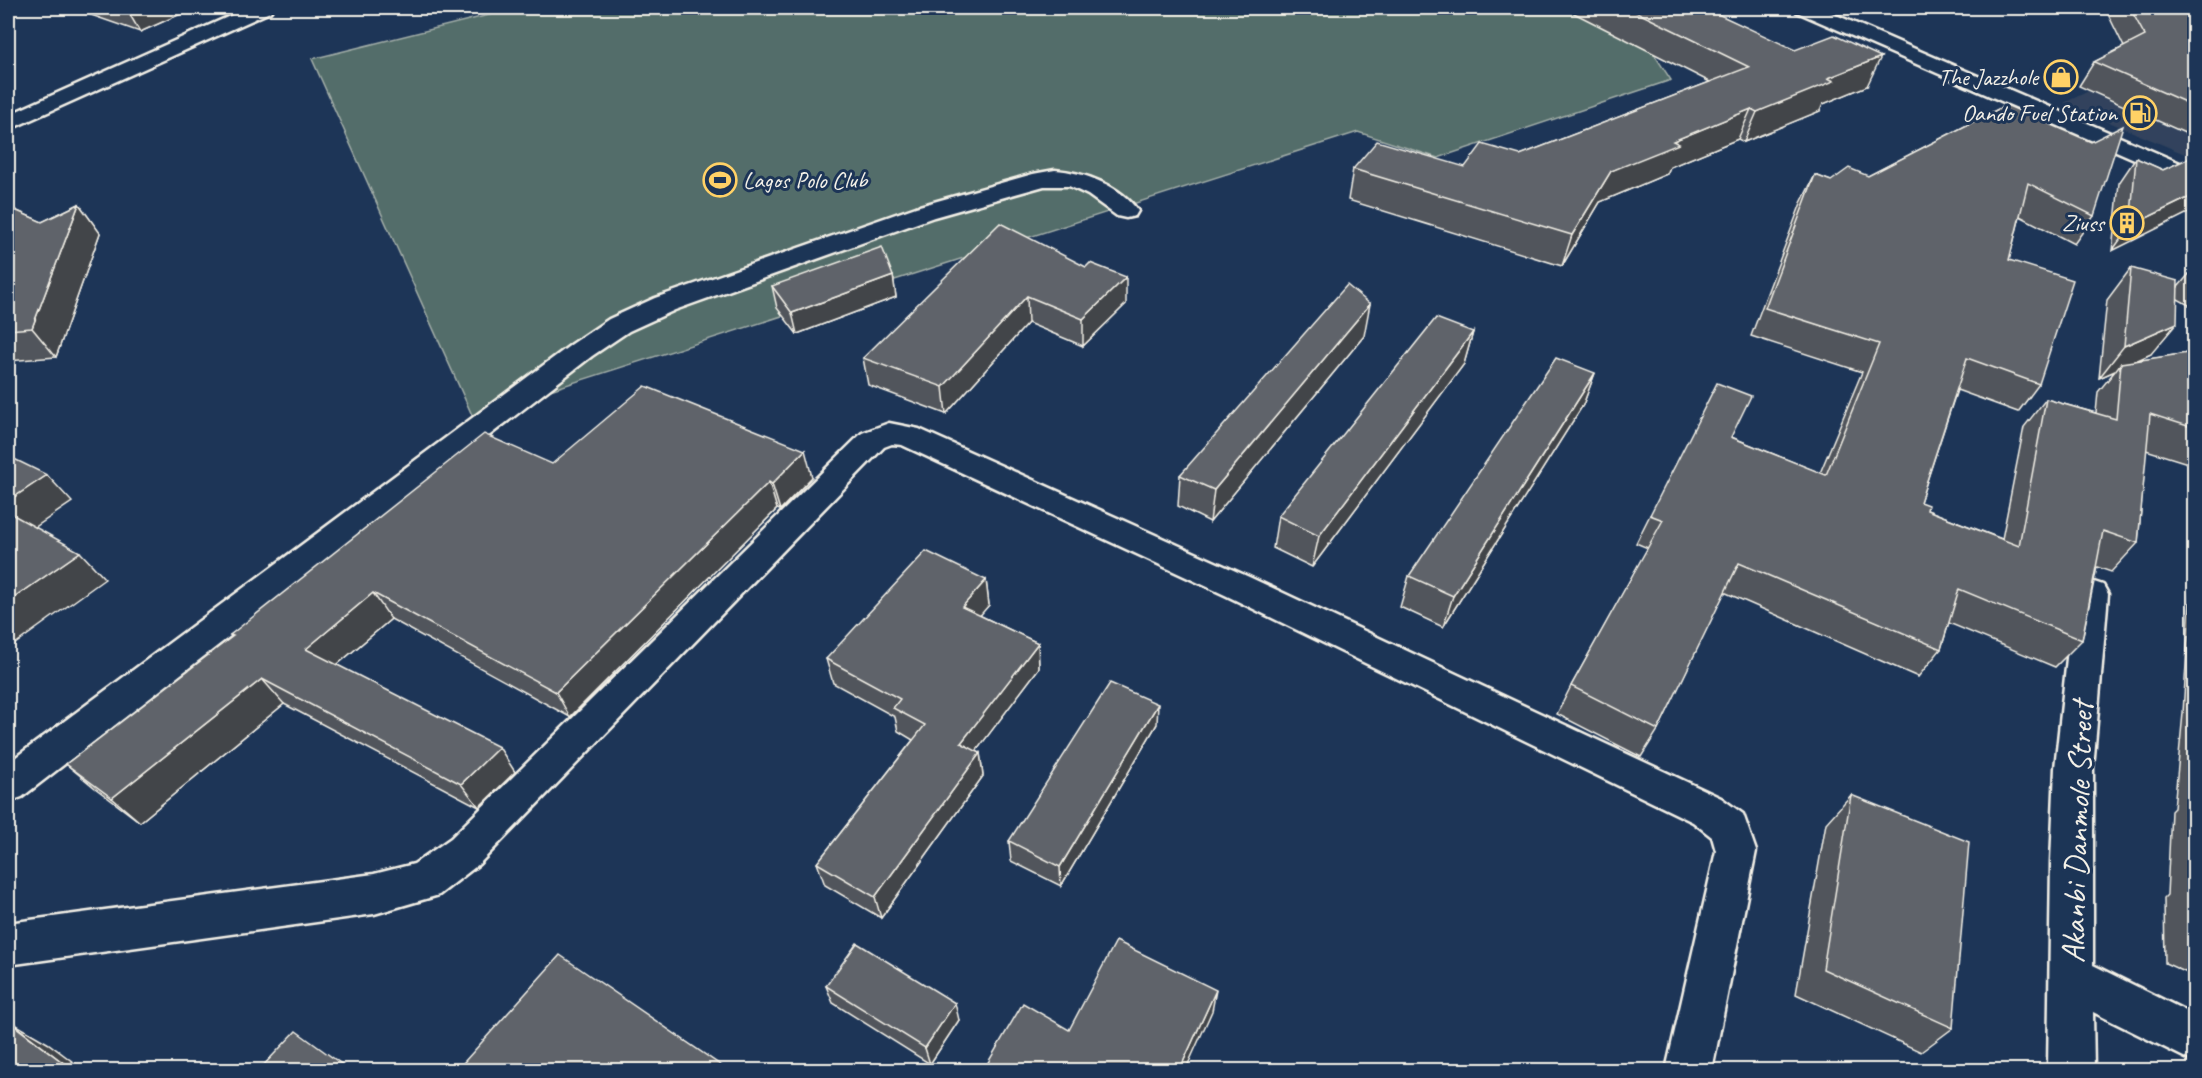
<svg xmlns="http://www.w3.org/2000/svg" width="2202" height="1078" font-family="Caveat,sans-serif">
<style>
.built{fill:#30435d}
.green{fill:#536d6a;stroke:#a4afa9;stroke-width:1.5}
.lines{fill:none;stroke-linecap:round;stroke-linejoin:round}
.minor-casing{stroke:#f4f1e8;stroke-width:5}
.secondary-casing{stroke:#f4f1e8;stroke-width:5}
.minor{fill:#1d3557;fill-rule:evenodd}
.secondary{fill:#1d3557;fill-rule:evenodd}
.wall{fill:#51555b;stroke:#f4f1e8;stroke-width:1.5}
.shaded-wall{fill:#42454a;stroke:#f4f1e8;stroke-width:1.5}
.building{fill:#5e636a;stroke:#f4f1e8;stroke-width:1.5}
.labels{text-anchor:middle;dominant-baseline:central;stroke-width:6;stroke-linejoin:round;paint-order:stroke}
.far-poi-label{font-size:24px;fill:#f4f1e8;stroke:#1d3557;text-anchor:end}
.near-street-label{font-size:33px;fill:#f4f1e8;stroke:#1d3557}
</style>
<rect width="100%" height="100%" fill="#1d3557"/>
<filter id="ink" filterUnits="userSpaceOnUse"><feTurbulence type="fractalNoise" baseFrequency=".0167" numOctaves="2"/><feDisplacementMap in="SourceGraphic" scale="12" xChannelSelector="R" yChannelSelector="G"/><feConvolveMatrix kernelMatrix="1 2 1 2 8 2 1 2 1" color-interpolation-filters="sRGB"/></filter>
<g filter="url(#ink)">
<path class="built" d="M2165,54L2194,66V158L2064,103Z"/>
<path class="green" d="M517,8H1624L1671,80L1438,158L1358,132L472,415L312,59Z"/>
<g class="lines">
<g class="minor-casing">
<g id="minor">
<path d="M248,8H273L270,12L8,130V115Z"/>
<path d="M1055,170C1084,172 1121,186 1138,211L1135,216L1126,218L1117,216L1088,195L1069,186H1044L934,217L675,310L629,331L592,356L22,797L8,802V763L572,344L609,319L655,298L916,207L1033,174Z"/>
<path d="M889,423L919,429L1249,577L1721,798L1743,814L1756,851L1712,1070H1666L1716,851L1712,837L1693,822L1225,595L902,445L892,444L884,447L479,864L439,895L374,914L8,965V923L374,874L414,864L451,838L862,433Z"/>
<path d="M2091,581L2103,585L2108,594L2093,768V965L2194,1015V1062L2093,1012L2094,1070H2048L2051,862L2055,768L2074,594L2079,585Z"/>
</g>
</g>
<g class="secondary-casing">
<path id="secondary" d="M1794,8H1820L2194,169V185L1797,12Z"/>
</g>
<use href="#minor" class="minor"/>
<use href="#secondary" class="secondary"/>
</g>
<g class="wall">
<path d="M71,8H194L140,32Z"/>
<path d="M1564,8H1705L1867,86L1823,104L1820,111L1744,142L1738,139L1670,167L1667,174L1600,202L1562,266L1348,200L1353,169L1465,167L1520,155L1710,82Z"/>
<path d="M2105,8H2194V137L2079,86L2094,62L2124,47Z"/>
<path d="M2006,105L2094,216L2074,244L2020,216L2009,260L2039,384L2018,412L1957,390L1920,502L1927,510L2002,539L2024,427L2046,399L2096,413L2098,392L2115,371L2099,378L2107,300L2131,268L2178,287L2189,274L2194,271V308L2178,299L2151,354L2137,361L2194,352V465L2146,450L2138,543L2111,572L2097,567L2082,640L2055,667L1949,623L1941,649L1918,677L1724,592L1658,730L1641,757L1557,714L1571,686L1648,548L1636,543L1650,515L1731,437L1820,473L1862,372L1751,336L1801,203L1815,175L1831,181L1868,176Z"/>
<path d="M2194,156L2112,251L2119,183L2136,158L2163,170Z"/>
<path d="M79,204L100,233L56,357L8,361V207L42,222Z"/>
<path d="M1086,267L1126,304L1083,346L1028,323L946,414L868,385L863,358Z"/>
<path d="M893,276L896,297L797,334L777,308L772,286Z"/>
<path d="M1473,332L1464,364L1312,567L1273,548L1278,516Z"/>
<path d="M1364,336L1210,522L1178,506L1180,475Z"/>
<path d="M1595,373L1583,405L1443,627L1400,607L1409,576Z"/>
<path d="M552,464L812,477L780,510L777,509L570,717L391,619L337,665L515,772L479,807L284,704L140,822L95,788L66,764L232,637L230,635Z"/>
<path d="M2194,488V512L2193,511Z"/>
<path d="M2194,535V976L2165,963L2164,898L2167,895L2171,811L2174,808L2183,713Z"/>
<path d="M986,580L989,605L979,615L1038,643L1039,668L976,751L980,753L983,776L881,918L825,885L817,863L913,740L898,731L895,717L833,683L826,659Z"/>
<path d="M1157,724L1061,886L1011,861L1009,841Z"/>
<path d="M1851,795L1953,1028L1921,1052L1796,994L1826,823Z"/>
<path d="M826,986L959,1020L930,1064L833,1003Z"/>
</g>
<g class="shaded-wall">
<path d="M126,8H194L140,32Z"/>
<path d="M1881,57L1867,86L1823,104L1820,111L1744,142L1757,112L1828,78Z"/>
<path d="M1751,109L1738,139L1670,167L1667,174L1600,202L1562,266L1572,235L1611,171L1673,141Z"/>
<path d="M2194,195V210L2112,251L2130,226Z"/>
<path d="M79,204L100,233L56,357L32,328Z"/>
<path d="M893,276L896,297L797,334L792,313Z"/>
<path d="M1126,277V304L1083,346V319Z"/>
<path d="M1027,296L1028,323L946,414L943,387Z"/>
<path d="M1370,304L1364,336L1210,522L1214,490Z"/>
<path d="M2177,323L2151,354L2120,368L2121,363L2115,371L2099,378L2124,346Z"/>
<path d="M1473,332L1464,364L1312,567L1319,536Z"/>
<path d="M1595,373L1583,405L1443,627L1453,596Z"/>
<path d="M805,450L812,477L780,510L772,484Z"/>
<path d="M47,475L72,502L25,534L8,516V501Z"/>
<path d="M769,482L777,509L570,717L556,692Z"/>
<path d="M80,552L105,579L8,649V602Z"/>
<path d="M986,580L989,605L966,632L962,607Z"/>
<path d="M373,593L391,619L326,674L306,649Z"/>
<path d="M1038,643L1039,668L965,766L961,743Z"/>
<path d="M262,679L284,704L140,822L112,798Z"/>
<path d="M1158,704L1157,724L1061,886L1060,867Z"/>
<path d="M499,747L515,772L479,807L461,784Z"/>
<path d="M980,753L983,776L881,918L875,897Z"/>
<path d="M1216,990L1212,1011L1185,1071H1179Z"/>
<path d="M955,1003L959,1020L930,1064L925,1048Z"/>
<path d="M8,1020L49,1044L85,1071H74Z"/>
</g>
<g class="building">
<path d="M1628,8H1705L1795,50L1834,35L1881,57L1828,78L1834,81L1757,112L1751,109L1673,141L1679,144L1611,171L1572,235L1353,169L1377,141L1465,167L1482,144L1520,155L1749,67Z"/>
<path d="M2130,8H2194V106L2094,62L2145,36Z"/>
<path d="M2006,105L2091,142L2123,126L2094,216L2028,183L2009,260L2073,280L2039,384L1967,358L1920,502L1928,505L1927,510L2019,546L2046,399L2116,419L2121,363L2194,352V428L2150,414L2138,543L2103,531L2082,640L1959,589L1941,649L1739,563L1658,730L1571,686L1663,520L1650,515L1717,383L1751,396L1731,437L1826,475L1879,344L1765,308L1815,175L1831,181L1849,168L1868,176Z"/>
<path d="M2194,156V195L2130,226L2136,158L2163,170Z"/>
<path d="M79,204L32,328L8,330V207L42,222Z"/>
<path d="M1000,223L1086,267L1090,263L1126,277L1083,319L1027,296L943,387L863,358Z"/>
<path d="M882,247L893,276L792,313L772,286Z"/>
<path d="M2131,268L2178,281L2177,323L2124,346Z"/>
<path d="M2194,271V277L2189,274Z"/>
<path d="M1347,285L1370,304L1214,490L1180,475Z"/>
<path d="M1436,318L1473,332L1319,536L1278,516Z"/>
<path d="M1556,358L1595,373L1453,596L1409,576Z"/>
<path d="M645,386L805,450L772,484L769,482L556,692L373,593L306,649L499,747L461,784L262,679L112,798L66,764L233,636L230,635L484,434L552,464Z"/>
<path d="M8,456L47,475L8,501Z"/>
<path d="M8,512L80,552L8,602Z"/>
<path d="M926,551L986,580L962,607L1038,643L961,743L980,753L875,897L817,863L925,725L893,708L900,699L826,659Z"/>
<path d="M1110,683L1158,704L1060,867L1009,841Z"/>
<path d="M1851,795L1969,842L1953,1028L1823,969Z"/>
<path d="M1116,941L1216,990L1179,1071H983L1023,1003L1069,1030Z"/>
<path d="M857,943L955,1003L925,1048L826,986Z"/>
<path d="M560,955L729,1071H456Z"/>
<path d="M8,1021L74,1071H8Z"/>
<path d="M296,1031L351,1071H258Z"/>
</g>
</g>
<defs>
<g id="shop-ring" transform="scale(1.725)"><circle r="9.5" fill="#1d3557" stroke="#ffd166" stroke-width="1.5"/><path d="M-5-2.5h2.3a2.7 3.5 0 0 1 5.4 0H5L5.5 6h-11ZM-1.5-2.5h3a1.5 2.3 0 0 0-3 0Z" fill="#ffd166"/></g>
<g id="fuel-ring" transform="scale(1.725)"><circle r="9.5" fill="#1d3557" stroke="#ffd166" stroke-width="1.5"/><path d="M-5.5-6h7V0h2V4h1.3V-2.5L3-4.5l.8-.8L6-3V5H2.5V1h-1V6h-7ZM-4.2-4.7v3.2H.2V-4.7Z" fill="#ffd166"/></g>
<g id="stadium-ring" transform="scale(1.725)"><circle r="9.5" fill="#1d3557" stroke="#ffd166" stroke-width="1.5"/><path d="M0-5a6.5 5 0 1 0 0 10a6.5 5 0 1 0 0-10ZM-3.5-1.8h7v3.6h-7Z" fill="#ffd166"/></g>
<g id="building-ring" transform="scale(1.725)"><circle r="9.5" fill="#1d3557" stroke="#ffd166" stroke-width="1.5"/><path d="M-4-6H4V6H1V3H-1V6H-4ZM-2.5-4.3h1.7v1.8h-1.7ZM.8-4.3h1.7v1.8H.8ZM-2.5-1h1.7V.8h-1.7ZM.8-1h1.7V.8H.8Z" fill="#ffd166"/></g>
</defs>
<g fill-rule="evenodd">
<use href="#shop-ring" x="2061" y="77"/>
<use href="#fuel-ring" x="2140" y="113"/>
<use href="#stadium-ring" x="720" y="180"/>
<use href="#building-ring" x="2127" y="223"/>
</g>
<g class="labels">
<g class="far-poi-label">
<text x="2038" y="77">The Jazzhole</text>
<text x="2117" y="113">Oando Fuel Station</text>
<text x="743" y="180" text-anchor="start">Lagos Polo Club</text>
<text x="2104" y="223">Ziuss</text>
</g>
<g class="near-street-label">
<text transform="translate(2077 832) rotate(-88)">Akanbi Danmole Street</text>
</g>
</g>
<rect width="2202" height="1078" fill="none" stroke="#1d3557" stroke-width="30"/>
<rect x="15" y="15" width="2172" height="1048" fill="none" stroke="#f4f1e8" stroke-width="2" filter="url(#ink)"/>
</svg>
